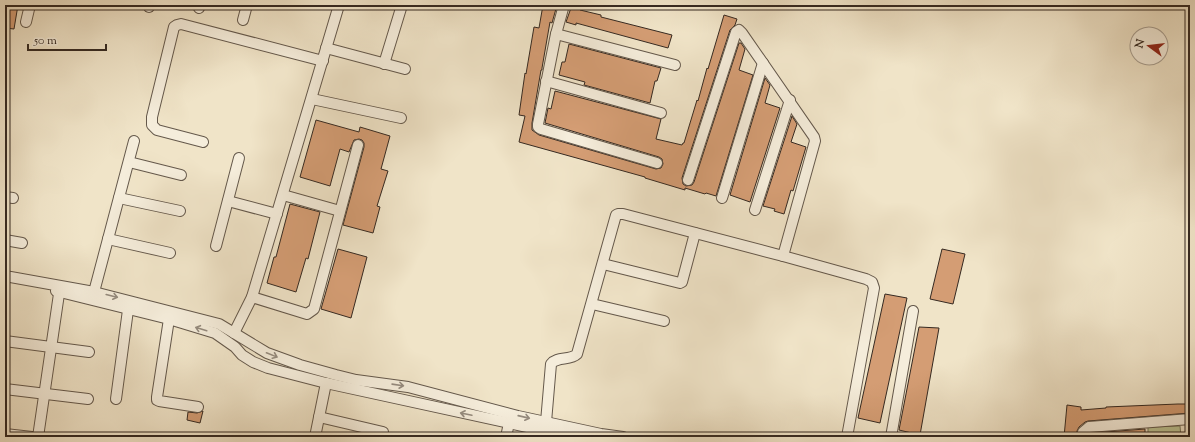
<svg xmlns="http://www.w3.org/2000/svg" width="1195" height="442" font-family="'Sorts Mill Goudy',serif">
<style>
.green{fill:#bcc494;stroke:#78765a}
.building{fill:#d49d74;stroke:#352921}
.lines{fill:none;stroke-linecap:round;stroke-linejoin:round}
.minor-casing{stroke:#64584b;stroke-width:12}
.minor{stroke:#f5eddb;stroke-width:10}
.oneway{stroke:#958b7e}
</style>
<rect width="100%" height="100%" fill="#f0e4c8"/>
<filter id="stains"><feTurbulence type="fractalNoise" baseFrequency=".005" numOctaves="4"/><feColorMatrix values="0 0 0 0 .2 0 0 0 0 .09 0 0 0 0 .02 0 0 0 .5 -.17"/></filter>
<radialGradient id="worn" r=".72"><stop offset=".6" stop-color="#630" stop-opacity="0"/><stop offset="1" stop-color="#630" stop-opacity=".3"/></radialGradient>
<path class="green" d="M1180,426L1181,437H1148V427Z"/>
<g class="building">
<path d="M5,5H18L14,29L5,28Z"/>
<path d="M543,5H557L552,23L550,22L542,68V70H541L532,123V130L539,135L656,169L661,168L663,164L662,159L659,157L545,123L548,108L551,109L555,91L661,119L656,139L682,145L683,143H684L697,100L698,101L707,68L708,69L724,15L737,19L735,25L730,30L682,178L683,184L686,186L692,185L694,182L739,43H741L745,49L739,70L753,75L716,196L706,193L705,194L685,188V190L645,178V177L519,142L525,116L519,115L525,73L526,74L534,27L539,28Z"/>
<path d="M572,5H582L580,10L601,15V17L672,35L668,48L576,23V25L566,22Z"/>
<path d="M569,44L661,68L657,81H655L650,103L584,85L585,82L559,75L562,62H565Z"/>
<path d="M765,78L770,85L765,103L780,108L750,202L730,195Z"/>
<path d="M792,116L797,124L791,142L806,147L793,191L791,190L784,214L774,211L775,209L763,206Z"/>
<path d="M316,120L359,132L360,127L390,136L381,169L388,171L377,206L380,207L373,233L343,225L364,147V143L362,140L359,139L354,140L349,152L340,149L330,186L300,177Z"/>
<path d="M290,204L320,212L308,259L306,258L296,292L267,283L274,257H276Z"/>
<path d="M338,249L367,257L351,318L321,309Z"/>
<path d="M942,249L965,254L953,304L930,299Z"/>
<path d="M885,294L907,298L880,423L858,418Z"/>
<path d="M919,327L939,328L920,435L899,430Z"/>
<path d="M1178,404H1190V413L1088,421L1085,422L1079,427L1077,431L1076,437H1064L1067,405L1081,407V410L1106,408V407Z"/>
<path d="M203,411L200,423L187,420L188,412L197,413Z"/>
<path d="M1145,429V437H1089L1092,433Z"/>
</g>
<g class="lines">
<g class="minor-casing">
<g id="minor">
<path d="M564,5L556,34L538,124V127L541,129L657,163"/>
<path d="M149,7V5"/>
<path d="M199,8L200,5"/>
<path d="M243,20L247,5"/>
<path d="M26,22L30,5"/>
<path d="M556,34L675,65"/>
<path d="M326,48L405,69"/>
<path d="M384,64L402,5"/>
<path d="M546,81L661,113"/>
<path d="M312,99L401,118"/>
<path d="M203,142L157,130L152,125V117L174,27L177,25L181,24L323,61"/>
<path d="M129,162L181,175"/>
<path d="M688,180L736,32L739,30L742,33L814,137L815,141L783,256L866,279L872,282L874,288L847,437"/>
<path d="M283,195L340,211"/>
<path d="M5,197L13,198"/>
<path d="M119,198L180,211"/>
<path d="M722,198L763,63"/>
<path d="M228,201L277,214"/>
<path d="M755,210L790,100"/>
<path d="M108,239L170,253"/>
<path d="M5,240L22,243"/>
<path d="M216,246L239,158"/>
<path d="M603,264L680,283L682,282L695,233"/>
<path d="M5,276L94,292L219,324L267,353L300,365L336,375L356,380L408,387L518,416L601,434L623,437"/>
<path d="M56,291L169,319L215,333L235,347L242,355L253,362L268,368L326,383L573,437"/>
<path d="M94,292L134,141"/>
<path d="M252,297L307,314L314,309L358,145"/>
<path d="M592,304L664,321"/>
<path d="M169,319L157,397V400L159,401L198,407"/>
<path d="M234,333L252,297L339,5"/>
<path d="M5,341L89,352"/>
<path d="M5,389L88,399"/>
<path d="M116,399L128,310"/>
<path d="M319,417L383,432"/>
<path d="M546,422L551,364C557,356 570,361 577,354L616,215L618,214H623L783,256"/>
<path d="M5,434L32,437"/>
<path d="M38,437L60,287"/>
<path d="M315,437L326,383"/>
<path d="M506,437L509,423"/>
<path d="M891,437L913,311"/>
<path d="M1082,437L1083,432L1089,427L1190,419"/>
</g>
</g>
<use href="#minor" class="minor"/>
</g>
<defs><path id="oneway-shaft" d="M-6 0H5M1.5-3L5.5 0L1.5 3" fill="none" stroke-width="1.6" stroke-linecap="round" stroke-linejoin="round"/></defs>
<g class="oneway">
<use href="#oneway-shaft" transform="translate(112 296) rotate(14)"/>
<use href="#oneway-shaft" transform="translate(201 329) rotate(-163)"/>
<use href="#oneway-shaft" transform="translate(272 355) rotate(22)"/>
<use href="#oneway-shaft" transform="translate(398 385) rotate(8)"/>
<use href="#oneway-shaft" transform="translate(466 414) rotate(-168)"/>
<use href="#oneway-shaft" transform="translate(524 417) rotate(13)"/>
</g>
<rect width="1195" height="442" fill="none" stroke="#f0e4c8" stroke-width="20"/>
<rect x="6" y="6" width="1183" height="430" fill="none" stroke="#352921" stroke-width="2"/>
<rect x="10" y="10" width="1175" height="422" fill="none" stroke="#352921"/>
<g transform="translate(1149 46) rotate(285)"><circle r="19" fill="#f5eddb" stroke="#a89f91"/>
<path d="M0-3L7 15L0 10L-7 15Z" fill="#8f2418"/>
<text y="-6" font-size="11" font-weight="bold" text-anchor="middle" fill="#352921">N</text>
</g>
<path d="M28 44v6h78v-6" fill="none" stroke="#352921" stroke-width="2"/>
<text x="34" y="44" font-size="12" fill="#352921" stroke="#f5eddb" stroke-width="3" paint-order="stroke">50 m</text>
<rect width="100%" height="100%" filter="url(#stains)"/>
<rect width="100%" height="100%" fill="url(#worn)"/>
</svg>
